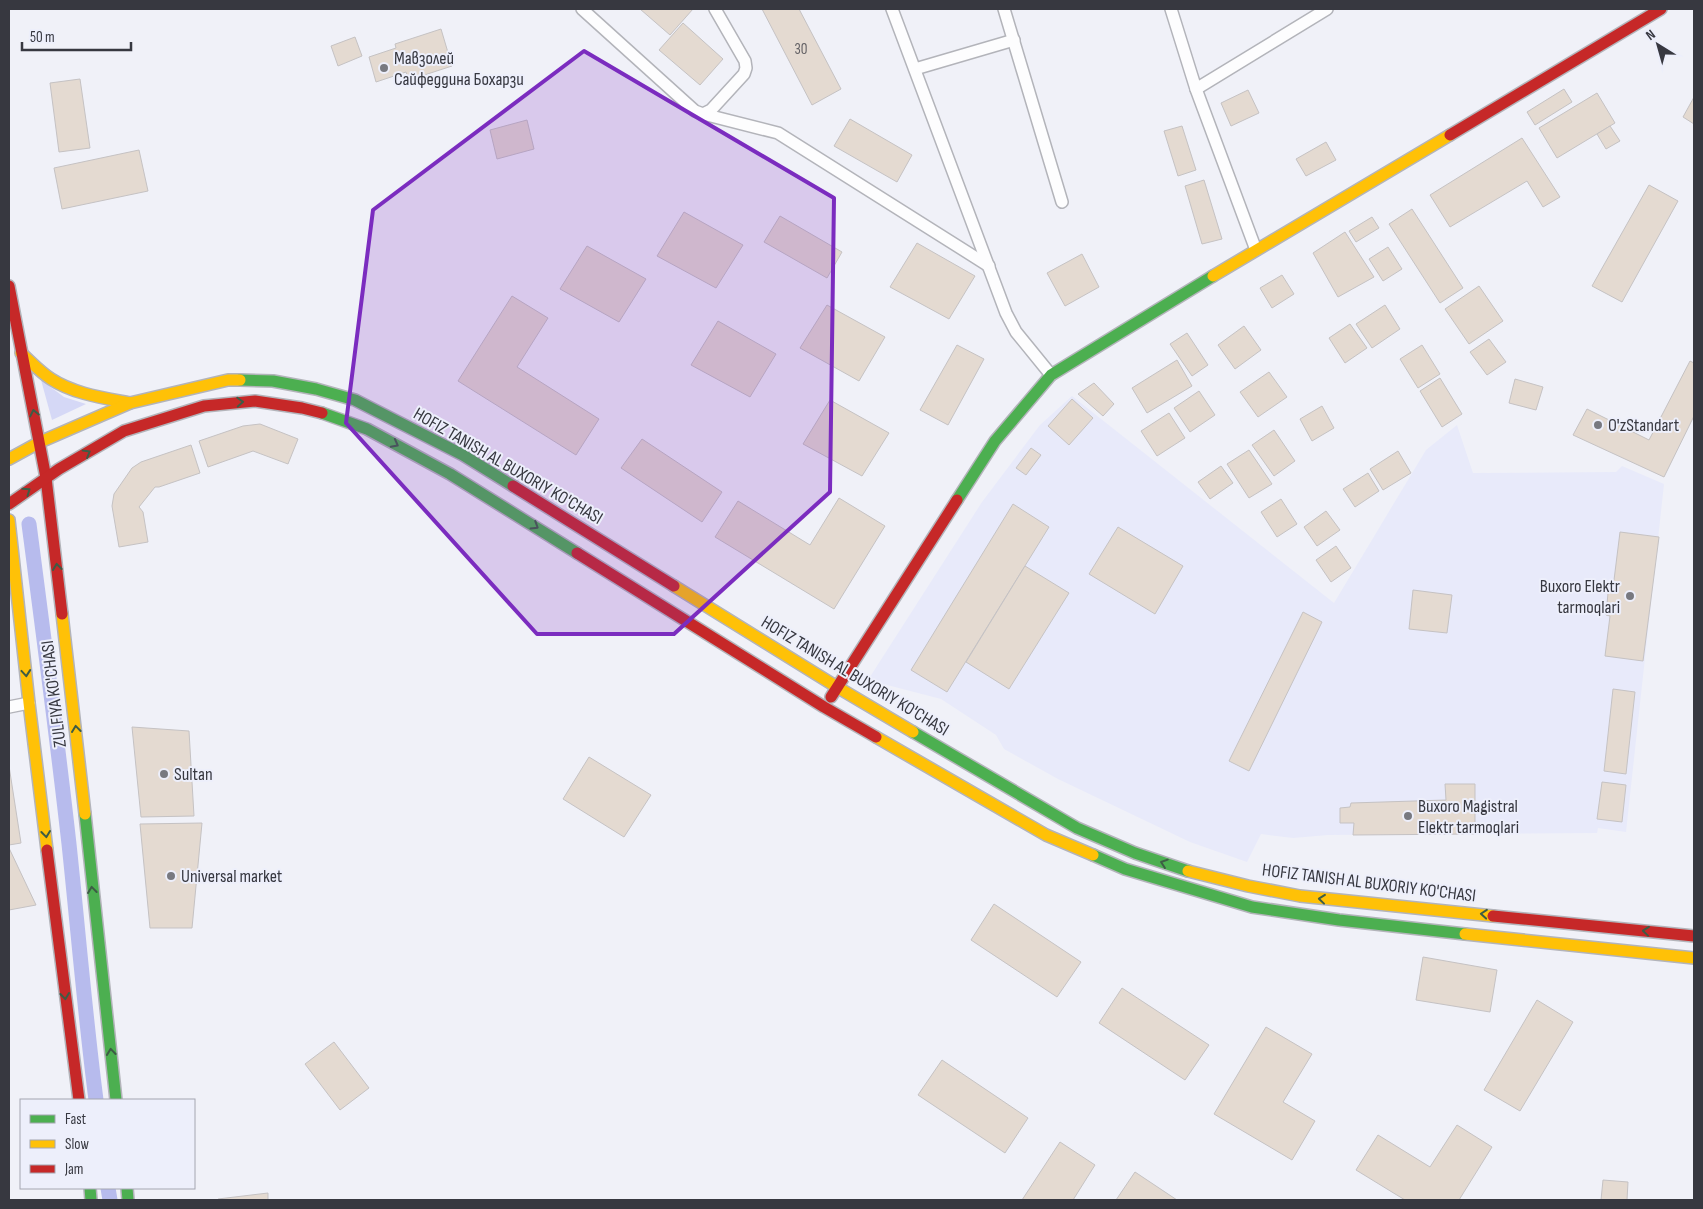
<svg xmlns="http://www.w3.org/2000/svg" width="1703" height="1209" font-family="'Sofia Sans Condensed',sans-serif">
<style>
.built{fill:#e8eafa}
.green{fill:#d5d8f6}
.lines{fill:none;stroke-linecap:round;stroke-linejoin:round}
.canal{stroke:#b7bbed;stroke-width:15}
.building{fill:#e4dad1;stroke:#c5c2c3}
.street-casing{stroke:#b3b4ba;stroke-width:14}
.fast-casing{stroke:#b3b4ba;stroke-width:14}
.slow-casing{stroke:#b3b4ba;stroke-width:14}
.jam-casing{stroke:#b3b4ba;stroke-width:14}
.street{stroke:#fdfdfe;stroke-width:11}
.fast{stroke:#4caf50;stroke-width:11}
.slow{stroke:#ffc107;stroke-width:11}
.jam{stroke:#c62828;stroke-width:11}
.oneway{stroke:#3d5c45}
.marked{fill:#7b2cbf;fill-opacity:0.2;stroke:#7b2cbf;stroke-width:4;stroke-linejoin:round}
.poi-dot{fill:#787980;stroke:#edeffb;stroke-width:2}
.labels{text-anchor:middle;dominant-baseline:central;stroke-width:4;stroke-linejoin:round;paint-order:stroke}
.number-label{font-size:15px;fill:#626064}
.poi-label{font-size:18px;fill:#373840;stroke:#edeffb;text-anchor:start}
.street-label{font-size:18px;fill:#373840;stroke:#edeffb}
</style>
<rect width="100%" height="100%" fill="#f0f1f8"/>
<path class="built" d="M1072,396L1334,603L1426,450L1457,425L1473,473L1616,472L1622,466L1664,484L1626,832L1598,828L1597,833L1328,835L1293,838L1261,834L1247,862L1190,842L1058,779L1004,749L996,735L941,699L868,680L982,502L1040,425Z"/>
<path class="green" d="M41,380L64,397L86,404L52,420Z"/>
<g class="lines">
<g class="canal">
<path d="M29,524C43,631 57,737 69,844C78,929 85,1015 96,1100"/>
<path d="M108,1188L110,1200"/>
</g>
</g>
<g class="building">
<path d="M640,9H693L670,35Z"/>
<path d="M762,9H799L841,89L812,105Z"/>
<path d="M683,23L723,59L700,85L659,50Z"/>
<path d="M441,29L452,66L409,80L406,72L376,82L369,57L396,48L395,44Z"/>
<path d="M355,37L362,56L338,66L331,46Z"/>
<path d="M80,79L90,148L59,152L50,83Z"/>
<path d="M1564,89L1572,102L1535,125L1527,112Z"/>
<path d="M1248,90L1259,113L1231,126L1221,103Z"/>
<path d="M1597,93L1615,123L1557,158L1539,128Z"/>
<path d="M1694,97V124L1683,117Z"/>
<path d="M850,119L912,155L897,182L834,146Z"/>
<path d="M527,120L534,149L497,159L490,130Z"/>
<path d="M1182,126L1196,170L1178,176L1164,131Z"/>
<path d="M1610,126L1620,141L1606,149L1597,134Z"/>
<path d="M1522,138L1560,197L1543,207L1527,181L1450,227L1430,195Z"/>
<path d="M1326,142L1336,160L1306,176L1296,159Z"/>
<path d="M139,150L148,191L62,209L54,168Z"/>
<path d="M1204,180L1222,239L1202,244L1185,186Z"/>
<path d="M1649,185L1678,201L1622,302L1592,286Z"/>
<path d="M1412,209L1463,288L1440,303L1389,224Z"/>
<path d="M684,212L743,245L716,288L657,256Z"/>
<path d="M780,216L842,252L827,278L764,242Z"/>
<path d="M1372,217L1379,228L1356,242L1349,231Z"/>
<path d="M1345,232L1374,277L1338,297L1313,253Z"/>
<path d="M917,243L975,276L949,319L890,287Z"/>
<path d="M587,246L646,279L619,322L560,289Z"/>
<path d="M1388,247L1402,269L1383,281L1369,259Z"/>
<path d="M1082,254L1099,287L1065,306L1047,273Z"/>
<path d="M1282,275L1294,294L1272,308L1260,288Z"/>
<path d="M1479,286L1503,321L1469,344L1445,309Z"/>
<path d="M512,296L548,318L517,367L599,419L576,455L458,381Z"/>
<path d="M827,305L885,337L859,381L800,348Z"/>
<path d="M1385,305L1400,329L1372,348L1356,324Z"/>
<path d="M718,321L776,354L750,397L691,365Z"/>
<path d="M1350,324L1367,348L1345,363L1329,338Z"/>
<path d="M1244,326L1261,350L1235,369L1218,345Z"/>
<path d="M1187,333L1208,365L1192,376L1170,344Z"/>
<path d="M1489,339L1506,362L1487,375L1470,352Z"/>
<path d="M957,345L984,359L948,425L920,410Z"/>
<path d="M1422,345L1440,374L1418,388L1400,359Z"/>
<path d="M1177,360L1192,386L1147,413L1132,388Z"/>
<path d="M1690,361L1694,363V416L1664,477L1573,435L1587,409L1649,440Z"/>
<path d="M1269,372L1287,397L1258,417L1240,392Z"/>
<path d="M1440,378L1462,414L1442,427L1420,391Z"/>
<path d="M1515,379L1543,387L1536,410L1509,403Z"/>
<path d="M1094,383L1114,404L1103,416L1078,394Z"/>
<path d="M1199,391L1215,415L1190,432L1174,408Z"/>
<path d="M1072,399L1093,418L1069,445L1048,426Z"/>
<path d="M830,400L889,433L862,476L803,444Z"/>
<path d="M1322,406L1334,428L1312,441L1300,419Z"/>
<path d="M1169,413L1185,438L1157,456L1141,431Z"/>
<path d="M260,424L298,439L288,464L253,451L208,467L199,441L243,426Z"/>
<path d="M1274,430L1295,461L1274,476L1252,445Z"/>
<path d="M642,439L722,492L702,522L621,468Z"/>
<path d="M191,445L200,473L159,487H155L139,507L143,512L148,542L119,547L112,506L114,494L132,468L141,462Z"/>
<path d="M1031,448L1041,455L1026,475L1016,468Z"/>
<path d="M1249,450L1272,484L1249,498L1227,464Z"/>
<path d="M1398,451L1411,473L1383,490L1370,469Z"/>
<path d="M1221,466L1233,483L1210,499L1198,482Z"/>
<path d="M1368,473L1379,491L1355,507L1343,489Z"/>
<path d="M839,498L885,526L834,609L715,537L738,501L810,545Z"/>
<path d="M1281,499L1297,524L1277,537L1261,512Z"/>
<path d="M1013,504L1049,527L947,692L911,670Z"/>
<path d="M1326,511L1340,530L1317,546L1304,527Z"/>
<path d="M1118,527L1183,566L1155,614L1089,574Z"/>
<path d="M1620,532L1659,537L1643,661L1605,656L1610,616L1606,615L1608,593L1610,580H1614Z"/>
<path d="M1336,546L1351,568L1331,582L1316,560Z"/>
<path d="M1025,566L1069,593L1009,689L966,662Z"/>
<path d="M1413,590L1452,595L1447,633L1409,629Z"/>
<path d="M1303,612L1322,622L1249,771L1229,761Z"/>
<path d="M1613,689L1635,692L1626,774L1604,771Z"/>
<path d="M132,727L189,731L194,816L141,817Z"/>
<path d="M589,757L651,795L624,837L563,799Z"/>
<path d="M9,766L21,843L9,845Z"/>
<path d="M1602,782L1626,785L1622,822L1597,819Z"/>
<path d="M1445,784H1475V834L1353,835L1354,823H1340V808L1350,807L1351,803L1446,800Z"/>
<path d="M202,823L192,928H150L140,824Z"/>
<path d="M9,848L36,905L9,910Z"/>
<path d="M994,904L1081,962L1057,997L971,940Z"/>
<path d="M1423,957L1497,970L1490,1012L1416,1000Z"/>
<path d="M1122,988L1209,1045L1185,1080L1099,1023Z"/>
<path d="M1537,1000L1573,1022L1520,1111L1484,1090Z"/>
<path d="M1266,1027L1312,1054L1283,1102L1315,1121L1292,1160L1214,1114Z"/>
<path d="M334,1042L369,1088L340,1110L305,1064Z"/>
<path d="M942,1060L1028,1118L1005,1153L918,1095Z"/>
<path d="M1457,1125L1492,1147L1459,1200H1405L1356,1170L1378,1135L1430,1167Z"/>
<path d="M1060,1142L1095,1165L1073,1200H1022Z"/>
<path d="M1135,1172L1177,1200H1116Z"/>
<path d="M1603,1180L1628,1182L1627,1200H1601Z"/>
<path d="M268,1193V1200H218V1199Z"/>
</g>
<g class="lines">
<g class="street-casing">
<g id="street">
<path d="M582,9L695,111L703,114L711,110L744,74L746,68L745,61L715,9"/>
<path d="M892,9L1006,313L1016,332L1051,375"/>
<path d="M1004,9L1062,202"/>
<path d="M1171,9L1196,89L1256,250"/>
<path d="M915,69L1014,40"/>
<path d="M1196,89L1327,9"/>
<path d="M703,114L778,133L989,266"/>
<path d="M9,707L29,703"/>
</g>
</g>
<g class="fast-casing">
<g id="fast">
<path d="M240,380L273,381L316,389L355,400L463,455L513,486"/>
<path d="M322,413L367,429L450,474L577,553"/>
<path d="M957,500L995,441L1051,375L1213,276"/>
<path d="M913,732L1077,828L1135,853L1188,871"/>
<path d="M85,814L116,1100"/>
<path d="M1093,855L1125,869L1252,907L1339,920L1465,934"/>
<path d="M90,1188L91,1200"/>
<path d="M127,1188L128,1200"/>
</g>
</g>
<g class="slow-casing">
<g id="slow">
<path d="M1213,276L1450,135"/>
<path d="M21,353C31,362 40,372 51,379C74,394 104,398 130,403"/>
<path d="M9,459L40,442L130,403L228,380H240"/>
<path d="M9,520L29,703L47,850"/>
<path d="M674,586L837,687L913,732"/>
<path d="M62,614L85,814"/>
<path d="M876,737L1046,835L1093,855"/>
<path d="M1188,871L1248,886L1300,896L1493,916"/>
<path d="M1465,934L1694,958"/>
</g>
</g>
<g class="jam-casing">
<g id="jam">
<path d="M1450,135L1661,9"/>
<path d="M9,286L46,478L62,614"/>
<path d="M513,486L674,586"/>
<path d="M9,504L59,469L124,431L204,406L255,401L302,408L322,413"/>
<path d="M577,553L824,707L876,737"/>
<path d="M831,697L957,500"/>
<path d="M47,850L79,1100"/>
<path d="M1493,916L1694,936"/>
</g>
</g>
<use href="#street" class="street"/>
<use href="#fast" class="fast"/>
<use href="#slow" class="slow"/>
<use href="#jam" class="jam"/>
</g>
<defs><path id="oneway-chevron" d="M-2-3.5L2.5 0L-2 3.5" fill="none" stroke-width="1.6" stroke-linecap="round" stroke-linejoin="round" transform="scale(1.25)"/></defs>
<g class="oneway">
<use href="#oneway-chevron" transform="translate(240 402) rotate(-3)"/>
<use href="#oneway-chevron" transform="translate(34 413) rotate(-102)"/>
<use href="#oneway-chevron" transform="translate(395 444) rotate(28)"/>
<use href="#oneway-chevron" transform="translate(87 453) rotate(-30)"/>
<use href="#oneway-chevron" transform="translate(27 491) rotate(-35)"/>
<use href="#oneway-chevron" transform="translate(535 526) rotate(32)"/>
<use href="#oneway-chevron" transform="translate(57 567) rotate(-97)"/>
<use href="#oneway-chevron" transform="translate(26 673) rotate(85)"/>
<use href="#oneway-chevron" transform="translate(76 729) rotate(-97)"/>
<use href="#oneway-chevron" transform="translate(46 834) rotate(83)"/>
<use href="#oneway-chevron" transform="translate(1164 863) rotate(-161)"/>
<use href="#oneway-chevron" transform="translate(92 890) rotate(-97)"/>
<use href="#oneway-chevron" transform="translate(1322 899) rotate(-174)"/>
<use href="#oneway-chevron" transform="translate(1484 914) rotate(-175)"/>
<use href="#oneway-chevron" transform="translate(1646 931) rotate(-174)"/>
<use href="#oneway-chevron" transform="translate(65 996) rotate(83)"/>
<use href="#oneway-chevron" transform="translate(111 1052) rotate(-96)"/>
</g>
<path class="marked" d="M584,51L834,198L830,492L674,634H537L346,423L373,210Z"/>
<g class="poi-dot">
<circle cx="384" cy="68" r="5"/>
<circle cx="1598" cy="425" r="5"/>
<circle cx="1630" cy="596" r="5"/>
<circle cx="164" cy="774" r="5"/>
<circle cx="1408" cy="816" r="5"/>
<circle cx="171" cy="876" r="5"/>
</g>
<g class="labels">
<g class="number-label">
<text x="801" y="49">30</text>
</g>
<g class="poi-label">
<text x="394" y="58">Мавзолей<tspan x="394" dy="21">Сайфеддина Бохарзи</tspan></text>
<text x="1608" y="425">O'zStandart</text>
<text x="1620" y="586" text-anchor="end">Buxoro Elektr<tspan x="1620" dy="21">tarmoqlari</tspan></text>
<text x="174" y="774">Sultan</text>
<text x="1418" y="806">Buxoro Magistral<tspan x="1418" dy="21">Elektr tarmoqlari</tspan></text>
<text x="181" y="876">Universal market</text>
</g>
<g class="street-label">
<text transform="translate(508 466) rotate(30)">HOFIZ TANISH AL BUXORIY KO'CHASI</text>
<text transform="translate(855 676) rotate(31)">HOFIZ TANISH AL BUXORIY KO'CHASI</text>
<text transform="translate(54 694) rotate(-97)">ZULFIYA KO'CHASI</text>
<text transform="translate(1369 883) rotate(7)">HOFIZ TANISH AL BUXORIY KO'CHASI</text>
</g>
</g>
<rect width="1703" height="1209" fill="none" stroke="#373840" stroke-width="20"/>
<rect x="20" y="1099" width="175" height="90" fill="#edeffb" stroke="#a4a6b0"/>
<rect x="30" y="1115" width="25" height="8" fill="#4caf50" stroke="#a4a6b0"/>
<text x="65" y="1124" font-size="15" fill="#373840">Fast</text>
<rect x="30" y="1140" width="25" height="8" fill="#ffc107" stroke="#a4a6b0"/>
<text x="65" y="1149" font-size="15" fill="#373840">Slow</text>
<rect x="30" y="1165" width="25" height="8" fill="#c62828" stroke="#a4a6b0"/>
<text x="65" y="1174" font-size="15" fill="#373840">Jam</text>
<g transform="translate(1658 45) rotate(323)" stroke="#edeffb" stroke-width="4" paint-order="stroke">
<path d="M0-4L9 19L0 12L-9 19Z" fill="#373840"/>
<text y="-8" font-size="14" font-weight="bold" text-anchor="middle" fill="#373840">N</text>
</g>
<path d="M22 42v8h109v-8" fill="none" stroke="#373840" stroke-width="2.5"/>
<text x="30" y="42" font-size="15" fill="#373840" stroke="#edeffb" stroke-width="4" paint-order="stroke">50 m</text>
</svg>
